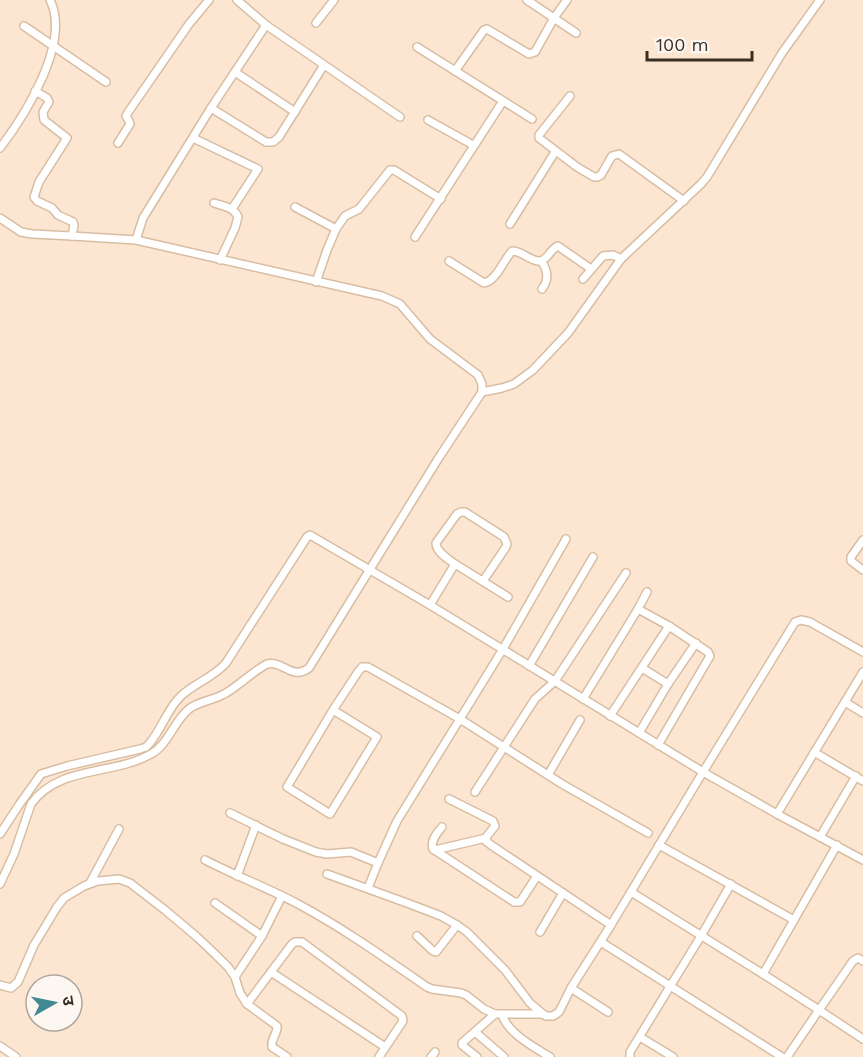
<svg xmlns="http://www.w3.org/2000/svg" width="863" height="1057" font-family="'Work Sans','Noto Sans Devanagari',sans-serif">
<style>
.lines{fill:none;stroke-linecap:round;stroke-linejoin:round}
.minor-casing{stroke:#d8bda2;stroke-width:10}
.minor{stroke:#fff;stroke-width:7}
</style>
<rect width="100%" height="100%" fill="#fde6d1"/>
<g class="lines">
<g class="minor-casing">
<g id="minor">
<path d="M237,0L266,25L400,117"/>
<path d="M527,0L576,33"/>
<path d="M316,23L334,0"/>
<path d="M24,26L106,82"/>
<path d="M417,47L532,119"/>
<path d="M455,71L484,30L487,29L529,54L535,52L554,18L567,0"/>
<path d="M235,72L295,112"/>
<path d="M35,91L47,98L49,102L43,112L44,120L67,138L39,182L34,197L37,201L52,208L58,215L73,222L74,225L72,236"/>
<path d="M570,96L539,135V138L577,167L594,177H597L601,175L612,156L619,154L684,201"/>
<path d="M211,108L266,142H273L279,137L324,65"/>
<path d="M428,120L473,145"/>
<path d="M193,138L258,169L232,209"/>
<path d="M118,143L130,124L129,121L126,116L129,111L189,24L209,0"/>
<path d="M0,148C26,114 71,42 50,0"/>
<path d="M214,203C223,206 234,207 238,217L235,228L220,260"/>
<path d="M295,207L336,229"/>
<path d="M0,218L21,232L32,234L72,236L136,240L382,296L400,304L430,339L478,375L482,384V392L438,459L309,668C292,681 283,660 267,664C252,672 241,684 226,693C215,700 199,701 189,709C174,721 168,745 151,754C112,776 59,765 31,804L14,854L0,884"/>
<path d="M510,224L555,152"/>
<path d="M415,237L503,101"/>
<path d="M136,240L143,218L211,108L266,25"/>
<path d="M449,261L484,283C497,280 503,261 512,251C523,251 531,262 540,261C548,260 550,249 558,246L591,269"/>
<path d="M541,261C548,270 549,280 542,289"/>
<path d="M583,279L603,256L613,255L621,259"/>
<path d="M316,282L327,250L336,229L345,216L359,209L390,170H394L441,199"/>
<path d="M482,392L502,388L514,384L533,370L568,333L621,259L701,184L707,177L782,53L820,0"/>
<path d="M863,540L851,557V561L863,570"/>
<path d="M455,564C448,559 436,552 436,543L457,514L461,512H465L504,537L507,544L506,547L483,581"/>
<path d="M430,605L455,564L508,597"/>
<path d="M529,666L593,557"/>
<path d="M642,668L668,684"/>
<path d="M583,699L638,609L647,592"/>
<path d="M845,702L863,713"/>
<path d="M333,710L377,737L330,814L287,787L333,710L358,672L362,667H368L460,719L562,784L648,833"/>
<path d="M610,716L669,626L638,609"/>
<path d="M639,733L668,684L696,643"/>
<path d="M658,745L710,656L708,652L669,626"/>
<path d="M814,752L863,781"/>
<path d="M548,775L580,720"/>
<path d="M475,792L535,699L555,681L626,573"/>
<path d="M449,799L493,821L495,826L487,836L486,841L491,845L611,925"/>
<path d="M230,813L283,839L316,852L327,854L351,852L378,863L368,888"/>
<path d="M777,814L863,672"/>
<path d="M442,827C437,833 430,841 433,849L514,902H520L537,876"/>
<path d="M0,834L19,805L41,774L67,766L140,749L146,747L149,744C162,729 167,709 181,696C195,683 214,677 226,663L307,537L310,535L430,605L703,772L777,814L863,860"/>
<path d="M820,837L856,776"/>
<path d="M659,845L794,920"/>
<path d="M435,850L486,838"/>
<path d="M205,860C236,876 268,888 298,904C343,928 385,958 427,987L432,989L461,993L466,995L484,1009L495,1014H542"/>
<path d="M378,863L397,821L503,649L566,539"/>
<path d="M327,874L407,903L441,916L457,925L467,932L505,970L530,1003L543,1014L546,1016H553L559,1012L571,988L611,925L703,772L795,622L801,620L810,622L863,652"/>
<path d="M237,876L256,825"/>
<path d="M90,883L119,829"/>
<path d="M631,892L763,974"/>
<path d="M215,903L262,936"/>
<path d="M540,932L563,893"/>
<path d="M417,936L433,951L436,952L457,925"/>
<path d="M601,942L782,1057"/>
<path d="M863,961L858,958L853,961L819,1010L863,1039"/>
<path d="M271,972L385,1047"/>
<path d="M235,977L262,936L282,896"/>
<path d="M0,985L11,988L18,982L34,945L57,907L64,898L84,886L98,881L119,879L130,883L165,910L197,937L215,954L228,967L235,977L240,993L247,1004"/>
<path d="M571,988L608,1012"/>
<path d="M502,1014C507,1033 534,1047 550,1057"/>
<path d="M475,1032L504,1057"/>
<path d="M640,1037L673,1057"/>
<path d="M0,1046L16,1057"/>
<path d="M287,1057L272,1047C270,1039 278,1034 277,1026L247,1004L292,944L295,942H302L402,1016L403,1021L379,1057"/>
<path d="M431,1057L435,1052"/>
<path d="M477,1057L462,1045V1043L495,1014"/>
<path d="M630,1057V1052L701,936L731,884"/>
<path d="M787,1057L819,1010L763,974L837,845"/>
</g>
</g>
<use href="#minor" class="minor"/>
</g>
<g transform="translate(54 1003) rotate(81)"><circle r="28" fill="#fcf7f1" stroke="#aea79f" stroke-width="1.5"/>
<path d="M0-4.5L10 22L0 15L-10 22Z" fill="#438994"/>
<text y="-9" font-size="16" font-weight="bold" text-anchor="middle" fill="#382e23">उ</text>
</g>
<path d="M647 51v9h105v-9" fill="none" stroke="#382e23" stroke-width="3"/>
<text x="656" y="51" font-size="18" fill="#382e23" stroke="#fcf7f1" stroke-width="4.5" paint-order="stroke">100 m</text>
</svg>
